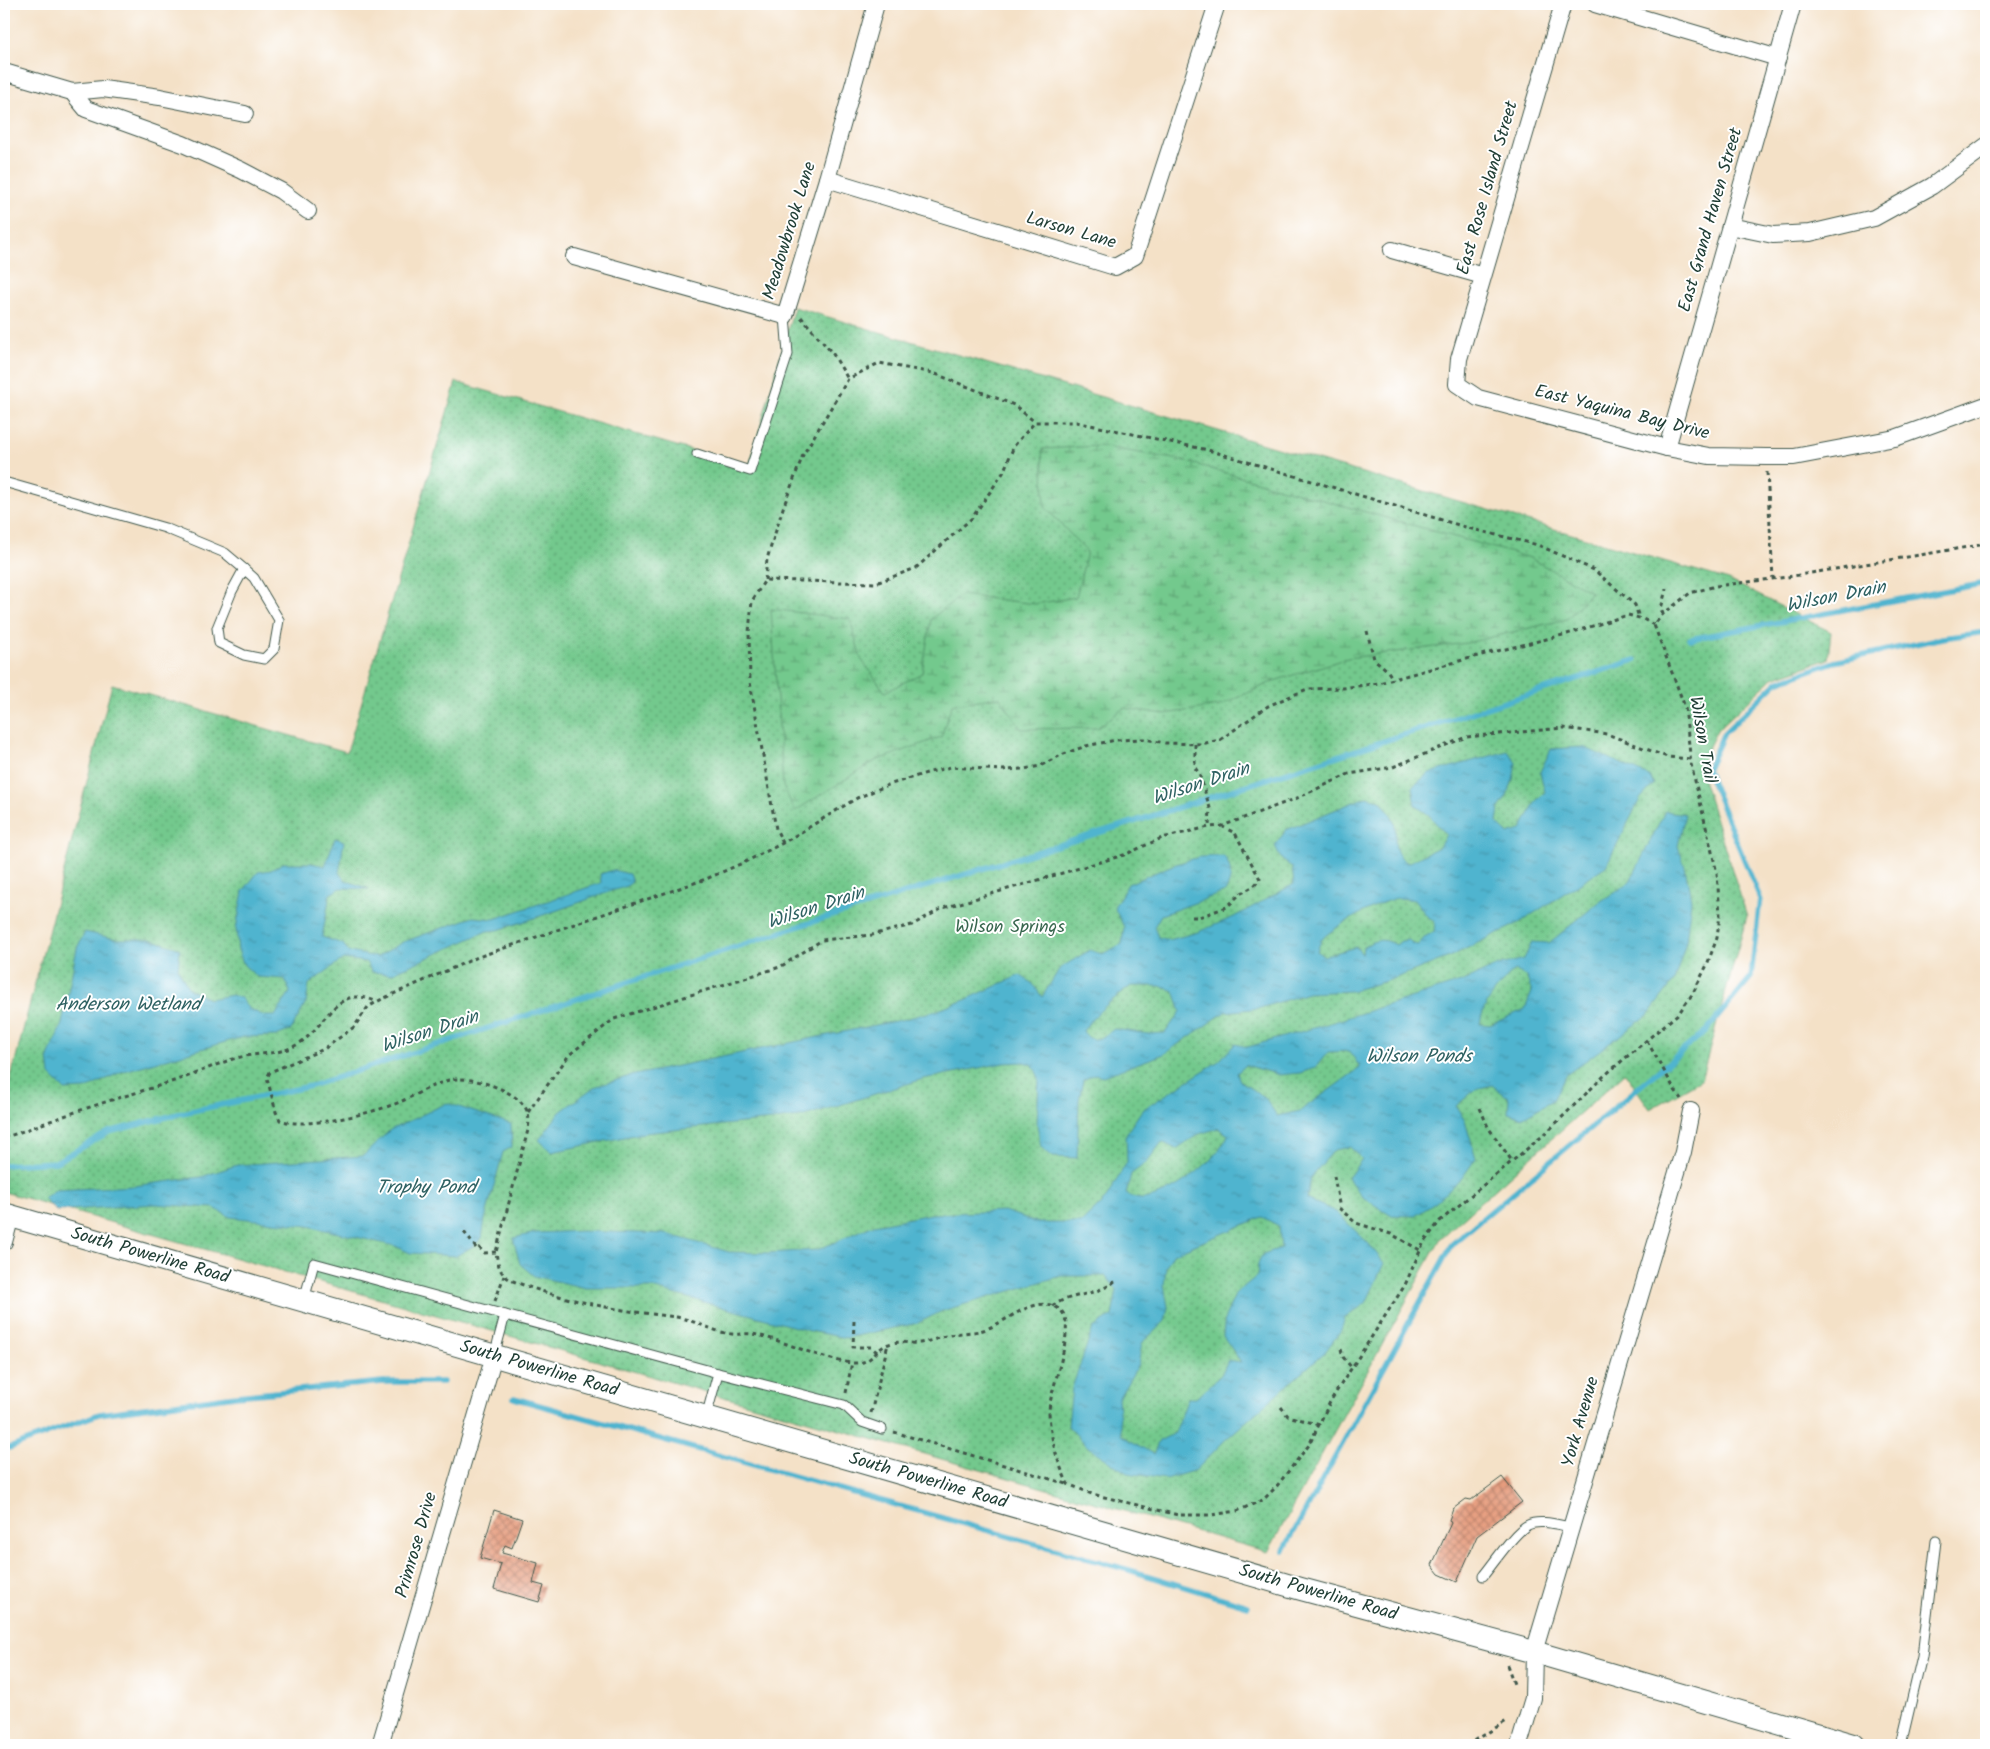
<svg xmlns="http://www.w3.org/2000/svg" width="1990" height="1749" font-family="Kalam,sans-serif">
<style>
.grass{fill:url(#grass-dots);stroke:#498360}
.wetland{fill:url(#wetland-marsh);stroke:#498360}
.water{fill:url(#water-ripples);stroke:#387882;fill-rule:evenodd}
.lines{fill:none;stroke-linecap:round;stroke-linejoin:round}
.stream{stroke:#50b4cf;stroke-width:5.5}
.building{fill:url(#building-cross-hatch)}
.lane-casing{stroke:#3f564a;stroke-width:11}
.street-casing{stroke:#3f564a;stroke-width:18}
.secondary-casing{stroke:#3f564a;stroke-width:24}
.path{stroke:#3f564a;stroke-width:3;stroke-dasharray:4 4;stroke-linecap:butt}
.lane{stroke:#fff;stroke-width:9}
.street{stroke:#fff;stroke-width:16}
.secondary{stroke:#fff;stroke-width:22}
.labels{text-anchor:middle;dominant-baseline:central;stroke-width:4;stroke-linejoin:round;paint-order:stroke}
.street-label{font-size:18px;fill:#1f3d34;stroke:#fff}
.park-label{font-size:18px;fill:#38674f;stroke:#fff}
.water-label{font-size:19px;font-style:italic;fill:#2e6162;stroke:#fff}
</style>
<defs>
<pattern id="grass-dots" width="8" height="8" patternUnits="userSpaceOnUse" patternTransform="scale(1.25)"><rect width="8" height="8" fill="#73c98d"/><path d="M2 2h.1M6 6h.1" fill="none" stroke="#5ea474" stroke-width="1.8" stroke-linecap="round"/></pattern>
<pattern id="wetland-marsh" width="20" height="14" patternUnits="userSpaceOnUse" patternTransform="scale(1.25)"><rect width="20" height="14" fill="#73c98d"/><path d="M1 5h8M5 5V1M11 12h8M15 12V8" fill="none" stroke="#5ea474"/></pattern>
<pattern id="water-ripples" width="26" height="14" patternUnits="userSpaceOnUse" patternTransform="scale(1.25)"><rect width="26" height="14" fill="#50b4cf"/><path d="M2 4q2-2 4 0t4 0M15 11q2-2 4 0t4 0" fill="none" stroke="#4294a9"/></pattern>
<pattern id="building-cross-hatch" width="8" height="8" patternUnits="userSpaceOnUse" patternTransform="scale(1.25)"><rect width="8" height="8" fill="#e69c7e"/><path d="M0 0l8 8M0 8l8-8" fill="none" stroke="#ba8068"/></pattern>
</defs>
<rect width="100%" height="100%" fill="#fff"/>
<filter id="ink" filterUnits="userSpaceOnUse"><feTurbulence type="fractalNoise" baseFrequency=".02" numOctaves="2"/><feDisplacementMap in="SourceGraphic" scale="10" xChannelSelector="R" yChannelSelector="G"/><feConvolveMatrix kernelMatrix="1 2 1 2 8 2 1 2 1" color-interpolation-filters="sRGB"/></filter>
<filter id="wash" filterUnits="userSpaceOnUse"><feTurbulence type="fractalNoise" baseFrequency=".0096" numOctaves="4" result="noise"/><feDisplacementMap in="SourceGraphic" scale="20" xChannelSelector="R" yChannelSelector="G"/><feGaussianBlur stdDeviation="1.12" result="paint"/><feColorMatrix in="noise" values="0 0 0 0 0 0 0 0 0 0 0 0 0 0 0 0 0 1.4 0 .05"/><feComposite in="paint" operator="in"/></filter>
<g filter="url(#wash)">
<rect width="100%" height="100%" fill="#f4e1c7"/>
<path class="grass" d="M794,307L1729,580L1831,632L1828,659L1773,678L1717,730L1699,767L1747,916L1701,1080L1650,1109L1625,1073L1441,1238L1268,1552L4,1192V1104L112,684L347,752L456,382L749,467Z"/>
<path class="wetland" d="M1099,446L1180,460L1530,558L1591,592L1567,619L1467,643L1348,658L1274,681L1219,706L1164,714L1124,708L1097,728L1021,729L1000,697L952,704L941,737L875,761L795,811L783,786L771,609L850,619L861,659L885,692L922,673L931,619L961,595L1035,604L1076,597L1087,552L1045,507L1042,449Z"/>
<g class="water">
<path d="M1583,747L1649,776L1654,784L1640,799L1606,866L1519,923L1449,957L1390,980L1351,991L1308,993L1260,1008L1225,1012L1164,1054L1103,1076L1095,1074L1083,1080L1079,1100L1077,1158L1053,1157L1041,1147L1037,1124L1039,1078L1033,1065L1024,1062L1004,1063L923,1079L801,1117L644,1133L552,1152L539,1140L560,1112L594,1087L630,1076L905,1019L938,1010L965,1000L1020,975L1033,984L1042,997L1060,968L1090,950L1102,954L1122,944L1124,927L1114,907L1128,884L1173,865L1199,857L1224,856C1233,870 1232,879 1225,892L1161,915L1154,927L1158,937L1169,940L1198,932L1234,917L1294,884L1292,867L1282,860L1275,846L1286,830L1366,797L1380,800C1384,805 1389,811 1392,817C1401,836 1386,849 1408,863L1439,847L1446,835L1429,815L1415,805L1412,787L1429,773L1508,751L1516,763L1513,780L1507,796L1499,808L1497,823L1508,834L1521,830L1536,801L1545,792L1540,772L1551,749ZM1399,898L1415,900L1427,916L1435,922L1434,932L1426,936L1418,945L1413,944L1409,940L1401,941L1396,945C1383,937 1376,940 1363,947L1362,954L1356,947L1324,956L1317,951C1319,947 1320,941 1324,937C1336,926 1383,899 1399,898ZM1131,986H1160L1174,991L1181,1011L1165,1033L1148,1034L1114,1029C1103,1037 1092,1046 1083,1031C1095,1013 1113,999 1131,986Z"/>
<path d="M1665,811L1685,814L1678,846L1685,867L1691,900L1686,942L1674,981L1648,1015L1566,1075L1553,1100L1522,1118L1508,1113L1509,1098L1492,1085L1476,1089L1456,1106L1465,1121L1476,1158L1462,1178L1435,1203L1415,1216L1390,1215L1361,1196L1348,1178L1362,1159L1350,1147L1334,1150L1311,1177L1307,1199L1336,1212L1369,1244L1384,1263L1366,1303L1345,1318L1341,1330L1325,1352L1224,1441L1196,1470L1166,1479L1127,1473L1088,1447L1068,1426L1072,1388L1093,1328L1112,1316L1117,1290L1106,1276H1061L942,1311L918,1323L846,1338L810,1331L652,1288H586L534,1276L520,1264L513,1238L536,1233L582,1231L667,1234L729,1252L768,1253L817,1250L874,1225L931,1214L1004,1211L1039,1223H1081L1105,1200L1127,1162L1126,1134L1142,1110L1219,1061L1235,1044L1248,1047L1324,1025L1464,981L1493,967L1524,959L1532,942L1549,943L1598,903L1630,882ZM1514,970L1526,976L1532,992L1525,1009L1490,1025L1480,1024C1483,1002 1499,986 1514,970ZM1350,1051L1360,1068L1300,1111L1277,1116L1266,1099L1240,1081L1237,1073L1246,1065L1279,1075L1300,1073L1315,1068L1328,1052ZM1219,1128L1228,1135C1218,1161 1169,1198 1141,1199C1136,1199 1131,1196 1126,1194L1131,1174L1146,1163L1162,1142L1176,1149L1199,1134ZM1262,1217L1279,1226L1281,1248L1263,1254L1258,1264L1257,1276L1236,1293L1225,1317L1223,1336L1241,1362L1228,1360L1221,1375L1196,1398H1188L1175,1433L1159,1441L1153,1454L1121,1435L1118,1399L1138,1365L1142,1343L1165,1321L1168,1307L1164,1285L1166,1267L1173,1254Z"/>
<path d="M335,838L344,841L339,873L345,880L369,889L341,888L330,894L322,937L343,944L349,952L377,957L403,942L473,917L494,919L601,883L600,874L613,870L629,874L632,882C624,889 617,889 608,892C571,906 535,918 498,930L487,931L391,974L372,972L366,962L343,959L309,984L306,1003L291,1030L276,1036L243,1037L121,1072L86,1089L65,1090L50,1075L48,1057L62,1024L77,948L85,932L116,939H150L180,949L178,969L189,989L209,999L232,995L241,998L248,1008L264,1016H275L290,992L285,979L257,977L244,965L238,950L236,929L243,891L258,872L271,870L283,863H311L325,866Z"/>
<path d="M447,1103L511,1124L512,1147L503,1152L485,1219L482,1238L475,1245L456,1256L410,1253L395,1246L308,1226L230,1217L214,1208L154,1204L56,1211L44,1198L55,1190L134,1186L201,1177L237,1165L363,1156L390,1130Z"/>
</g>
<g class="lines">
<g class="stream">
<path d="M1690,639L1986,583"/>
<path d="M4,1165L56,1162L109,1132L182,1113L311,1086L809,923L1149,817L1635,660"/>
<path d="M514,1398L1129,1570L1248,1606"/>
<path d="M4,1450L99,1414L236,1396L383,1382H443"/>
<path d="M1284,1550L1452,1244L1707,1030L1751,977L1760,898L1707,770L1724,733L1777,682L1834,662L1942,638L1986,632"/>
</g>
</g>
<g id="blocks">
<g class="building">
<path d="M1502,1477L1522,1502L1477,1536L1457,1582L1439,1574L1432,1565L1451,1523L1449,1520L1453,1509L1466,1499L1471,1500Z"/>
<path d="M494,1510L522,1519L512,1548L505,1545L502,1553L538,1563L533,1583L544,1586L539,1602L494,1589L501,1564L480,1558Z"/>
</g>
</g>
</g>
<g filter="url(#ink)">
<use href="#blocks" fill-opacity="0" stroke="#3f564a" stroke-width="1"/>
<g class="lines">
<g class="lane-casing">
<g id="lane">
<path d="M697,454L750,471L788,354L785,316"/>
<path d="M4,482L165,528L225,553L244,569"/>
<path d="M244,569L254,578L279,620L274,649L264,659L244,655L219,643L217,628L232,591Z"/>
<path d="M304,1300L314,1263L718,1373L706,1417"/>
<path d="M494,1356L505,1315"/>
<path d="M718,1373L844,1405L862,1422L882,1429"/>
<path d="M1483,1576C1494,1563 1514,1532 1528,1525C1539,1519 1559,1525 1571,1527"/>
<path d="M1901,1745L1922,1656L1936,1541"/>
</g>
</g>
<g class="street-casing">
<g id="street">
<path d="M1563,4L1459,359L1457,384L1478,398L1667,448L1709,456L1766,457H1794L1895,438L1986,405"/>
<path d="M1595,4L1778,58"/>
<path d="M4,72L72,92L86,109L183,144L241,170L281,191L308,211"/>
<path d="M72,92L103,89L160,97L245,114"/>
<path d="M827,179L1115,267L1135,256L1217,4"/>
<path d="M1730,226L1773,235L1810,233L1874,218L1932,186L1986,146"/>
<path d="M1392,250L1483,276"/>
<path d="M574,257L785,316L827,179L876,4"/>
<path d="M1667,448L1793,4"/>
<path d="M4,1242L11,1216"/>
<path d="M380,1745L494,1356"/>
<path d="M1519,1745L1533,1698L1534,1652L1683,1152L1691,1111"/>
</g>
</g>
<g class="secondary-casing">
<path id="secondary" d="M4,1214L1301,1589L1534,1652L1854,1745"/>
</g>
<g class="path">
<path d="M801,317L833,354L848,379"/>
<path d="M1767,472L1773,578"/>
<path d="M765,580L767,559L783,508L803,455L848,379L879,363L933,373L1014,405L1035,422"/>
<path d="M1663,614L1661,609L1666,589"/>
<path d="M1654,625L1643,619L1628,615L1567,634L1485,654L1379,683L1343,688L1307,689L1268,706L1220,740L1201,744L1165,743L1144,739L1116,740L1086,746L1061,755L1040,766L1024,769L1002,770L951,767L930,772L888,785L857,798L783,843L745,862L706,879L478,957L382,999L368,1007L354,1027L324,1049L270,1072L267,1078L276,1112L280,1120C306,1130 373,1113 400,1102C416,1095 431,1085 449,1080C470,1075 513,1089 525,1107C530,1115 529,1122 528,1130L496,1252C498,1266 500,1275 513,1281C547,1295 600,1307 636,1312C649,1314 663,1315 676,1317C695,1320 713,1332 732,1334C739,1335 746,1333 752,1334C760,1335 768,1338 775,1340C795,1346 844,1368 863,1362C874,1359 878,1347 889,1344C899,1340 910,1344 920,1343C932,1341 943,1336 955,1334C965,1332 976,1333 986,1329C1007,1322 1036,1293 1059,1309C1080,1323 1049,1389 1049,1412C1050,1437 1057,1462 1068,1484L1092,1494L1178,1515H1212L1237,1511L1263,1500L1276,1487L1309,1445L1331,1400L1405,1285L1424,1242L1440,1221L1545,1134L1604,1076L1679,1013L1693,993L1707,965L1717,938L1720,915L1717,873L1691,764L1685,707L1654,625L1663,614L1690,593L1716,586L1787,577L1986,544"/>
<path d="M1367,631L1374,659L1387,670L1393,679"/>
<path d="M1195,744V768L1199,773L1210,808L1209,827"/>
<path d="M783,843L776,829L750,682L749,632L752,601L765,580L876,583L916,568L972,518L1003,473L1014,446L1035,422H1076L1208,450L1472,529L1538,545L1594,570L1635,605L1639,618"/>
<path d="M1192,917H1199L1227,907L1240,894L1254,886L1260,879L1235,833L1223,827"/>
<path d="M1647,1041L1675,1090L1681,1099"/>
<path d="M1480,1108L1488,1127L1512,1161"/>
<path d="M528,1112L569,1055L614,1019L780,967L822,940L872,935L912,925L943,908L1124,855L1162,838L1209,827L1222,826L1295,799L1349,774L1393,767L1466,737L1564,728L1607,734L1667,757L1691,759"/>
<path d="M4,1138C34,1127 63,1116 93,1106C123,1096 154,1088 183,1078C201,1072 218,1063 237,1058C257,1052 279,1056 298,1044C328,1026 335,982 377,1002"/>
<path d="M1334,1176L1340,1209L1356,1223L1391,1234L1420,1250"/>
<path d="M464,1232L476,1248L478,1246L484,1253L496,1252"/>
<path d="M495,1301L504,1276"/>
<path d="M1052,1306C1071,1293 1098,1296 1115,1281"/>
<path d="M854,1321L853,1347H871L877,1352"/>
<path d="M1341,1349L1343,1357L1352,1368"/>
<path d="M846,1393L852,1362"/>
<path d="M1281,1407L1288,1416L1320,1425"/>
<path d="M871,1413L888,1344"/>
<path d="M894,1432L1067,1484"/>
<path d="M1507,1665L1515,1687"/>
<path d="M1468,1745L1508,1720"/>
</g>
<use href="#lane" class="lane"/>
<use href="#street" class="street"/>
<use href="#secondary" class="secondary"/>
</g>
</g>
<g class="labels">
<g class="street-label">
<text transform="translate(1488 188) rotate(-74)">East Rose Island Street</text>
<text transform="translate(1711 220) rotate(-74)">East Grand Haven Street</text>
<text transform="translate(790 231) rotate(-73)">Meadowbrook Lane</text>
<text transform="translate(1071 231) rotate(16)">Larson Lane</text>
<text transform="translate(1622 413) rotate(14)">East Yaquina Bay Drive</text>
<text transform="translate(1702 740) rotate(80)">Wilson Trail</text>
<text transform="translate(150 1256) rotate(16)">South Powerline Road</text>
<text transform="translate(539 1369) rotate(16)">South Powerline Road</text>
<text transform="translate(1581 1422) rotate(-74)">York Avenue</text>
<text transform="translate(928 1481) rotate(16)">South Powerline Road</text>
<text transform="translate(417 1545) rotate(-74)">Primrose Drive</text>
<text transform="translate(1318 1593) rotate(16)">South Powerline Road</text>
</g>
<g class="park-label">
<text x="1010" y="927">Wilson Springs</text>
</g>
<g class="water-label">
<text transform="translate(1836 597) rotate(-11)">Wilson Drain</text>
<text transform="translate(1201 784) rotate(-18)">Wilson Drain</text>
<text transform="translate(816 908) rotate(-18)">Wilson Drain</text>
<text x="128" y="1005">Anderson Wetland</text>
<text transform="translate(430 1032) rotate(-18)">Wilson Drain</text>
<text x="1419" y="1057">Wilson Ponds</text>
<text x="426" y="1188">Trophy Pond</text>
</g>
</g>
<rect width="1990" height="1749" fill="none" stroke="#fff" stroke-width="20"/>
</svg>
